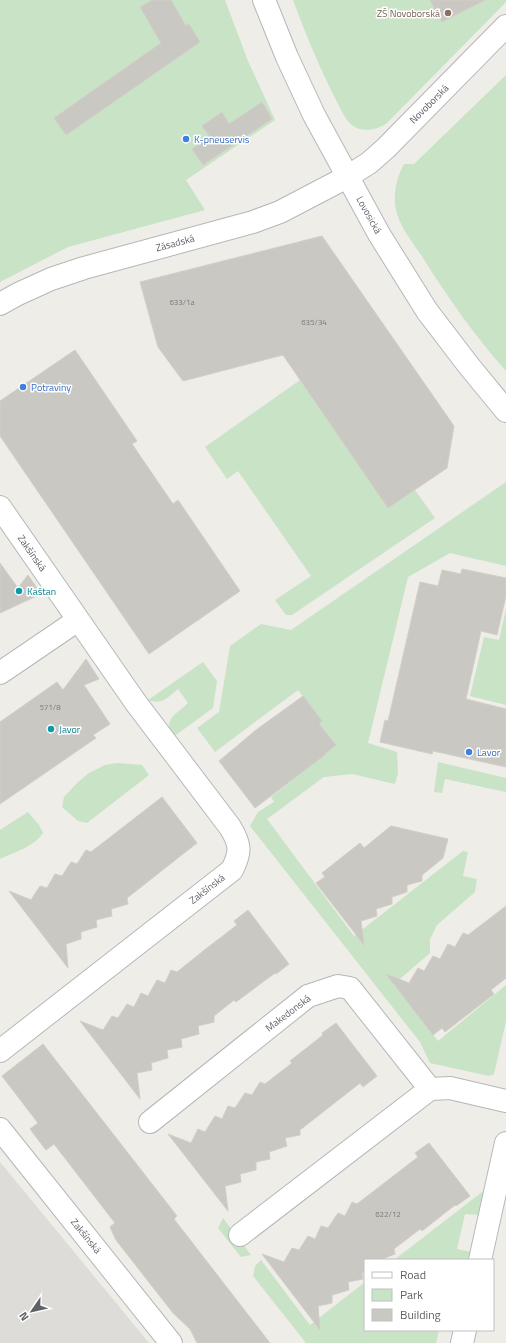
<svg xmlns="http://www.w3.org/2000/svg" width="506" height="1343" font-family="'Titillium Web',sans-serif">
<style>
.industrial{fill:#dedcd9}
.green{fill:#c8e3c6;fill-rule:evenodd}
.building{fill:#cac8c3;stroke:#d3cec6}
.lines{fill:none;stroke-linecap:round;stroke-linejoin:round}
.minor-casing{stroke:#b4b7ba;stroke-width:24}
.tertiary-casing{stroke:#b4b7ba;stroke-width:24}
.minor{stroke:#fff;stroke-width:22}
.tertiary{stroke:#fff;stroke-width:22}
.education-dot{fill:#8d6e63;stroke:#fff;stroke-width:1.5}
.shop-dot{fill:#3f7fe0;stroke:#fff;stroke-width:1.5}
.culture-dot{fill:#0f9aa8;stroke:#fff;stroke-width:1.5}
.labels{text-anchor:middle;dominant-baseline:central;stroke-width:3;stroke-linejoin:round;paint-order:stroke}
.number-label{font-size:8px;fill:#797c7c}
.education-label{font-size:10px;fill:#785e54;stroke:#fff;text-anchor:end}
.street-label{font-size:10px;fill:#5e6265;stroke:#fff}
.shop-label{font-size:10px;fill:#366cbe;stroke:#fff;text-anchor:start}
.culture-label{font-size:10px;fill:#0d838f;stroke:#fff;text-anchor:start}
</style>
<rect width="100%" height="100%" fill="#efede7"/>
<path class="industrial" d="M0,1162L149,1343H0Z"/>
<g class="green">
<path d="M0,0H152L140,7L149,23L176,8L171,0H225L248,61L275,120L186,180L205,210L68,247L0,282ZM189,24L200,42L66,135L54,118ZM262,103L272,119L203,165L192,149L210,137L202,126L222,113L229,124Z"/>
<path d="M293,0H430L442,22L477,4L476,0H506V2L386,124C376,130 362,133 352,125C345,120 341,109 337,102C320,69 306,35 293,0Z"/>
<path d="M506,75V371C475,336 448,298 423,258C414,244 402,230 397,214C392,197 396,179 404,164H414Z"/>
<path d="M300,380L388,508L415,490L435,518L292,615H286L275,600L311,576L238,471L227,479L205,447Z"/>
<path d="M506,482V566L450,553L408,577L368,743L397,752L398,773L395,784L352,774L324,777L267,819L354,936L463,851L468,852L463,876L477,879L475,892L437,925L430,939V953L393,985L397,988L438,1041L506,985V1021L494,1074L489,1076L430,1063L420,1042L250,826L258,812L274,802L271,797L325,755V754L336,745L319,724L322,721L298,690L215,752L197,728L219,712L230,646L261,624L291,630Z"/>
<path d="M506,609V705L470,696L484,637L499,640Z"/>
<path d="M203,662L217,681L213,708L173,737C162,719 177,714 188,703L178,689C167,698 162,705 148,700Z"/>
<path d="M438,762L506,778V792L445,779L442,793L434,792Z"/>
<path d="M117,763L142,765L149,775L87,823L78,821L62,807L64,797L78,782L89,773L105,765Z"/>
<path d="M28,812L39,825L43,833C34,847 14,852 0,859V830Z"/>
<path d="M486,1189L480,1215L465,1214L457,1249L471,1252L468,1260H394Z"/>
<path d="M223,1218L251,1255L241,1257L218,1228Z"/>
<path d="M261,1260L310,1325L365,1282V1330H439L436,1343H306L253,1276L255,1266Z"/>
</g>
<g class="building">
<path d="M152,0H171L186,26L189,24L200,42L66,135L54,118L161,43L140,7Z"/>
<path d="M430,0H485L442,22Z"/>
<path d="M262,102L272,119L203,165L192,149L210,137L202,126L222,112L229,124Z"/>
<path d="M322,236L454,426L447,468L388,508L283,355L183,381L158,347L140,282Z"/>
<path d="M75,350L137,441L132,444L173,504L178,500L240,591L149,654L0,436V401Z"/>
<path d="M0,563L18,588L28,575L41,594L0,613Z"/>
<path d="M462,569L506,578V596L497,635L481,631L466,699L506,709V767L433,751L432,754L380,742L385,720L388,721L420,582L438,586L442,570L461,574Z"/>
<path d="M86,659L99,679L84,685L110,724L93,735L96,738L0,804V722L57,682L63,690Z"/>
<path d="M303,696L322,721L319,724L336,745L325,754V755L255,808L219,761L256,730Z"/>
<path d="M162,797L197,843L127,898L128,904L111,909L112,916L96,920L97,927L81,932V939L66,944L68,968L9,891L31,900L40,886L47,888L55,874L62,876L71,862L77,864L86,850L91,852Z"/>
<path d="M391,826L448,839L443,858L422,875V881L407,885V892L392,897V904L376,909L377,916L361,921L364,945L316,883L325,877L322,873L360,843L364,848Z"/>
<path d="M506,906V978L491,990L494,994L472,1011L445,1032L442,1028L433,1035L386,974L409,983L418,968L424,971L433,956L440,959L448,944L455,947L463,933L468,935Z"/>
<path d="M248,910L289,964L276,974L275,973L236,1002L234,1000L214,1016V1022L198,1026L199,1034L181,1039L182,1047L167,1050L168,1058L151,1063L152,1070L137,1073L140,1099L80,1021L103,1030L112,1016L118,1018L127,1004L134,1007L141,993L148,996L157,980L165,983L171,970L177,972L207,948L237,925L234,921Z"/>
<path d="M336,1023L377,1076L363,1087L360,1083L300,1130V1135L285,1138L287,1146L269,1152L270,1159L256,1162V1170L240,1174L241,1182L225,1186L228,1211L168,1134L191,1143L198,1129L205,1132L215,1116L222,1119L228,1106L235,1108L245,1093L252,1095L260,1082L265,1084L292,1063L290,1061L323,1035L322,1033Z"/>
<path d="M43,1044L177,1216L174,1219L270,1343H197L190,1329L173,1313L116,1240L110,1227L115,1223L54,1144L46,1150L30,1129L38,1123L2,1076Z"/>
<path d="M429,1143L470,1196L456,1206L455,1205L422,1231L420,1229L394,1249L395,1254L380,1260H365V1271L362,1273L363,1279L348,1282L349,1290L332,1295V1303L318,1306L320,1330L262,1254L284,1262L292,1248L299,1250L308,1236L315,1239L321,1226L328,1228L338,1213L345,1216L352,1202L357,1204L418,1157L415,1153Z"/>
</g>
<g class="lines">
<g class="minor-casing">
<g id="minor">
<path d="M0,304L18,294L51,279L84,268L253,222L280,212L347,177L369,163L386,148L506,26"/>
<path d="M0,507L136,703L230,827C241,845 241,852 232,870L0,1051"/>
<path d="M0,673L78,620"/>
<path d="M150,1122L308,996L338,986L350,988L430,1089L450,1088L506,1101"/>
<path d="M0,1129L171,1343"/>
<path d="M240,1235L430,1089"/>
<path d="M480,1260L506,1143"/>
<path d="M462,1343L465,1330"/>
</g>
</g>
<g class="tertiary-casing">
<path id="tertiary" d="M264,0L287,57L314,115L379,234L427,311L469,366L506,411"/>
</g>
<use href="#minor" class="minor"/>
<use href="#tertiary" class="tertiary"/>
</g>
<circle class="education-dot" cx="448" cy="13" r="4"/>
<g class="shop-dot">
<circle cx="186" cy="139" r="4"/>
<circle cx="23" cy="387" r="4"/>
<circle cx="469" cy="752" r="4"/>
</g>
<g class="culture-dot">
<circle cx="19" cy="591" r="4"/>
<circle cx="51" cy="729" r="4"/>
</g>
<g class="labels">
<g class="number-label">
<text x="182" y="302">633/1a</text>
<text x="314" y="322">635/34</text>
<text x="50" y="707">571/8</text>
<text x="388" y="1214">622/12</text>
</g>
<g class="education-label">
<text x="440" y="13">ZŠ Novoborská</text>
</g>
<g class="street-label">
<text transform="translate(429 104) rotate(-45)">Novoborská</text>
<text transform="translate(369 215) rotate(61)">Lovosická</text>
<text transform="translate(175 243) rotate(-15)">Zásadská</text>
<text transform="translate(32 553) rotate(55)">Zakšínská</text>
<text transform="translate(207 889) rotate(-38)">Zakšínská</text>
<text transform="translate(288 1013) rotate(-37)">Makedonská</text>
<text transform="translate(86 1236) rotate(51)">Zakšínská</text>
</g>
<g class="shop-label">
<text x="194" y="139">K-pneuservis</text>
<text x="31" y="387">Potraviny</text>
<text x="477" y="752">Lavor</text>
</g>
<g class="culture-label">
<text x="27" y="591">Kaštan</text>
<text x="59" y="729">Javor</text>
</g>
</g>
<rect x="364" y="1259" width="130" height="72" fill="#ffffff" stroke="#bfc0c1"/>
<rect x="372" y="1272" width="20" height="6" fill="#ffffff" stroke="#bfc0c1"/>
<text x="400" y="1279" font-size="12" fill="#5e6265">Road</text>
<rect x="372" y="1289" width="20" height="12" fill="#c8e3c6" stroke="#bfc0c1"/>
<text x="400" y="1299" font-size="12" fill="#5e6265">Park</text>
<rect x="372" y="1309" width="20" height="12" fill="#cac8c3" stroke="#bfc0c1"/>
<text x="400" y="1319" font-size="12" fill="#5e6265">Building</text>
<g transform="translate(32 1311) rotate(236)" stroke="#ffffff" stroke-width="3" paint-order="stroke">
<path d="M0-3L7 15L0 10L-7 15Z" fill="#5e6265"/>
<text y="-6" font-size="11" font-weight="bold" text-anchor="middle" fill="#5e6265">N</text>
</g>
</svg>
